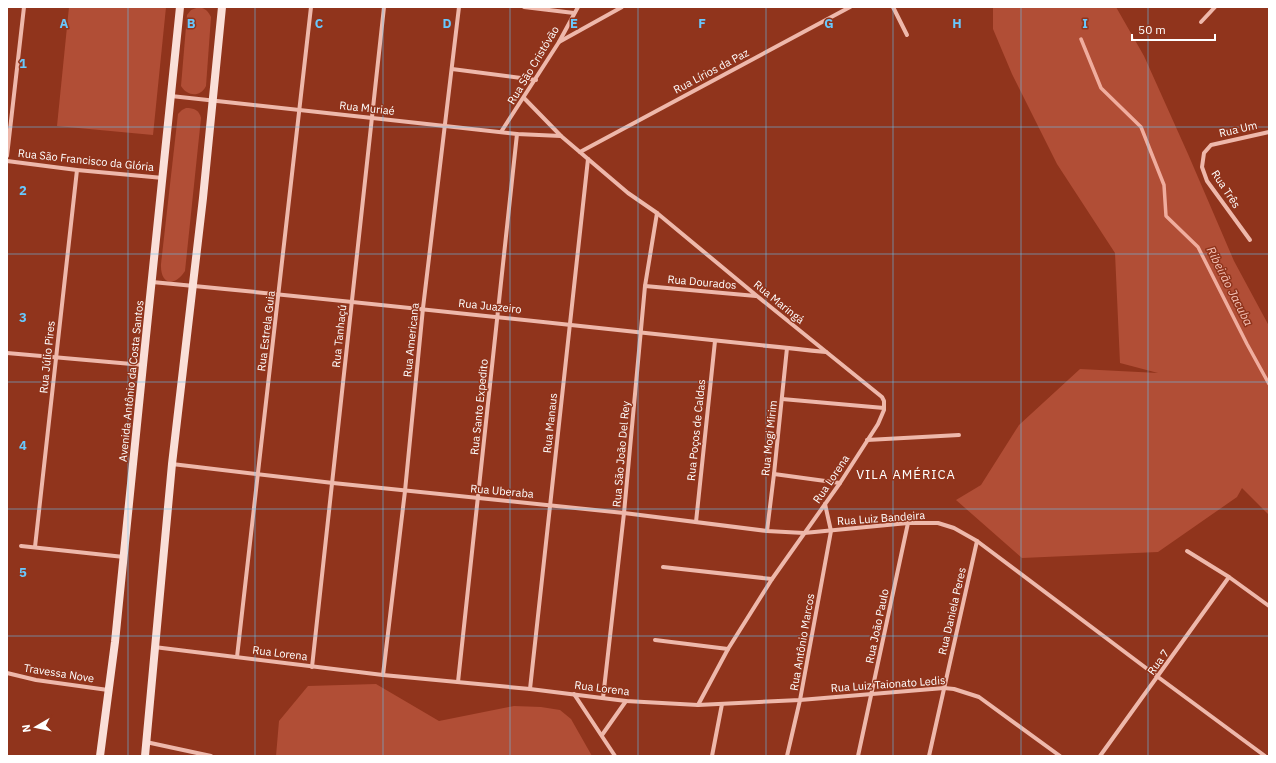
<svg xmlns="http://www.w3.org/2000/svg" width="1276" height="763" font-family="'IBM Plex Sans',sans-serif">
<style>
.green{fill:#b14e36}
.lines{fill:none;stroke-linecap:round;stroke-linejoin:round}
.stream{stroke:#f0ad9e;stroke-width:3.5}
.street{stroke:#eeb8ab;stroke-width:4}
.secondary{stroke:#fadfd8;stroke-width:8}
.grid{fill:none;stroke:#68c8fe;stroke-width:1;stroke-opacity:0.55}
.labels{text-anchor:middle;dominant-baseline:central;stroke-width:3;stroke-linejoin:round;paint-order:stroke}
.street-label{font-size:11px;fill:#fff;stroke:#90341c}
.water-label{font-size:12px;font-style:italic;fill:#f5c2b7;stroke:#90341c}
.quarter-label{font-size:13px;letter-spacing:1px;fill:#fff;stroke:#90341c}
.grid-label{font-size:13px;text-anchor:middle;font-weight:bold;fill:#68c8fe;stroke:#90341c;stroke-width:3;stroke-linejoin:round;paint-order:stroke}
</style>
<rect width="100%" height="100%" fill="#90341c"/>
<g class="green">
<path d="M69,7H166L153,135L57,126Z"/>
<path d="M199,7C206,9 208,11 211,17L206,86C200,98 187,96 181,86L187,15L191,10Z"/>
<path d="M993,7H1116L1144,56L1188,154L1234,261L1269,326V515L1242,488L1237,497L1158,552L1022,558L956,500L981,485L1019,425L1080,369L1158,373L1120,363L1115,253L1057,164L1012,74L993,29Z"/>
<path d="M186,108C194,108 199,110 201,118L185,271C174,288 160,284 161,264L178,114L182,110Z"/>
<path d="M376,684L439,721L514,706L541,707L560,710L571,719L592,756H276L279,721L308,686Z"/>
</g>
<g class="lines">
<path class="stream" d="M1081,39L1101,88L1141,127L1164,185L1166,216L1198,247L1247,344L1269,384"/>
<g class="street">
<path d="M524,7L574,13"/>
<path d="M893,7L907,35"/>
<path d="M1201,22L1215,7"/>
<path d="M559,42L622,7"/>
<path d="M452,69L536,80"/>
<path d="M171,96L445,126L517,134L561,136L628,193L657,213L757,296L882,397L884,401V410L878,424L840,483L772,579L728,649L698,705"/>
<path d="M524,98L561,136"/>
<path d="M501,132L559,42L578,7"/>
<path d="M580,152L850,7"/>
<path d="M7,156L24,7"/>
<path d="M7,161L77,170L163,178"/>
<path d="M1250,240L1207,181L1202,167L1204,153L1211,145L1269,132"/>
<path d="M152,282C377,303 601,329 826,352"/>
<path d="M645,286L756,296"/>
<path d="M7,353L143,365"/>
<path d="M782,399L884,408"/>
<path d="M867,440L959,435"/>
<path d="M172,464L333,483L624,513L767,531L804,533L908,523H938L954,528L977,541L1158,677L1265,756"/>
<path d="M774,474L840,483"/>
<path d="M696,522L715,341"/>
<path d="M767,531L774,474L787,348"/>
<path d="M21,546L124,557"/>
<path d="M35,547L77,170"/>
<path d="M1187,551L1229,577L1269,606"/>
<path d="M663,567L772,579"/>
<path d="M655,640L728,649"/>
<path d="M154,647L383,675L530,689L626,701L698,705L800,700L944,688L954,689L979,697L1060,756"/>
<path d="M237,657L311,7"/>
<path d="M312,667L384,7"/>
<path d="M7,673L36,680L108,690"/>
<path d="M383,675L405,491L423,308L459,7"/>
<path d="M458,682L517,134"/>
<path d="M530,689L588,159"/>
<path d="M574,694L615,756"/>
<path d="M603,698L624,513L645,286L657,213"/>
<path d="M602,735L626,701"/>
<path d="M146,742L211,756"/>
<path d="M712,756L722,704"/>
<path d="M787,756L800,700L831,531L825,504"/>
<path d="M858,756L908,523"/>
<path d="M929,756L977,541"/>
<path d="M1100,756L1229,577"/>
</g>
<g class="secondary">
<path d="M100,756L115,642L143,365L180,7"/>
<path d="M145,756L172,464L203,198L222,7"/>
</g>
</g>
<path class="grid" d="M128,7V756M255,7V756M383,7V756M510,7V756M638,7V756M766,7V756M893,7V756M1021,7V756M1148,7V756M7,127H1269M7,254H1269M7,382H1269M7,509H1269M7,636H1269"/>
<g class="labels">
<g class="street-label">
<text transform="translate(533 65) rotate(-59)">Rua São Cristóvão</text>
<text transform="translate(711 71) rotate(-28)">Rua Lírios da Paz</text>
<text transform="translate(367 108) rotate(6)">Rua Muriaé</text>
<text transform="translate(1238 129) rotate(-13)">Rua Um</text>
<text transform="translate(86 160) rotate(6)">Rua São Francisco da Glória</text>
<text transform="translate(1226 189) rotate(57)">Rua Três</text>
<text transform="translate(702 282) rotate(5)">Rua Dourados</text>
<text transform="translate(779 302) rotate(39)">Rua Maringá</text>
<text transform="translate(490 306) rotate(6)">Rua Juazeiro</text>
<text transform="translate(266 331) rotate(-83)">Rua Estrela Guia</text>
<text transform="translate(339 336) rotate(-84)">Rua Tanhaçú</text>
<text transform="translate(411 340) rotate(-84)">Rua Americana</text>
<text transform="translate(47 357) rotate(-84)">Rua Júlio Pires</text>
<text transform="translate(131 381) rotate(-84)">Avenida Antônio da Costa Santos</text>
<text transform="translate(479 407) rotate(-84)">Rua Santo Expedito</text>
<text transform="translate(550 423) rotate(-84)">Rua Manaus</text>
<text transform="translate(696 430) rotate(-84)">Rua Poços de Caldas</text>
<text transform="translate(769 438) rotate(-84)">Rua Mogi Mirim</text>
<text transform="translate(621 454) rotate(-85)">Rua São João Del Rey</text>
<text transform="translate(831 479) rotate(-56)">Rua Lorena</text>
<text transform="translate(502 491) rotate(5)">Rua Uberaba</text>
<text transform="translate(881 518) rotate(-4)">Rua Luiz Bandeira</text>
<text transform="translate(952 611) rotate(-77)">Rua Daniela Peres</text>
<text transform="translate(877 626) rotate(-78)">Rua João Paulo</text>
<text transform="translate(802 642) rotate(-80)">Rua Antônio Marcos</text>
<text transform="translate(280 653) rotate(7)">Rua Lorena</text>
<text transform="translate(1158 662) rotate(-54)">Rua 7</text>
<text transform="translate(59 673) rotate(9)">Travessa Nove</text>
<text transform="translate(888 684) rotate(-4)">Rua Luiz Taionato Ledis</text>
<text transform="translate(602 688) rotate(7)">Rua Lorena</text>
</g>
<g class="water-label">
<text transform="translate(1230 286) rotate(63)">Ribeirão Jacuba</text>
</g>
<g class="quarter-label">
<text x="906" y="474">VILA AMÉRICA</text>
</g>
</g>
<g class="grid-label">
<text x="64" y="28">A</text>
<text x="191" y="28">B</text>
<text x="319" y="28">C</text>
<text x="447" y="28">D</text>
<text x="574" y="28">E</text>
<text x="702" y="28">F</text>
<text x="829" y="28">G</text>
<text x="957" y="28">H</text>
<text x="1085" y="28">I</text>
<text x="23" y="68">1</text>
<text x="23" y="195">2</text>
<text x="23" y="322">3</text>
<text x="23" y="450">4</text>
<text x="23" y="577">5</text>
</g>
<rect width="1276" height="763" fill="none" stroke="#ffffff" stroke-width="16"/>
<g transform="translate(36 727) rotate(261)" stroke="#90341c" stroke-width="3" paint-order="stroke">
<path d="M0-3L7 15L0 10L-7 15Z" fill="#ffffff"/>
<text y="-6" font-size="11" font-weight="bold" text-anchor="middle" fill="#ffffff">N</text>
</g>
<path d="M1132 34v6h83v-6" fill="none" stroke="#ffffff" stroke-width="2"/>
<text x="1138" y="34" font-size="12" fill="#ffffff" stroke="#90341c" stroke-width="3" paint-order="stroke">50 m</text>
</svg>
